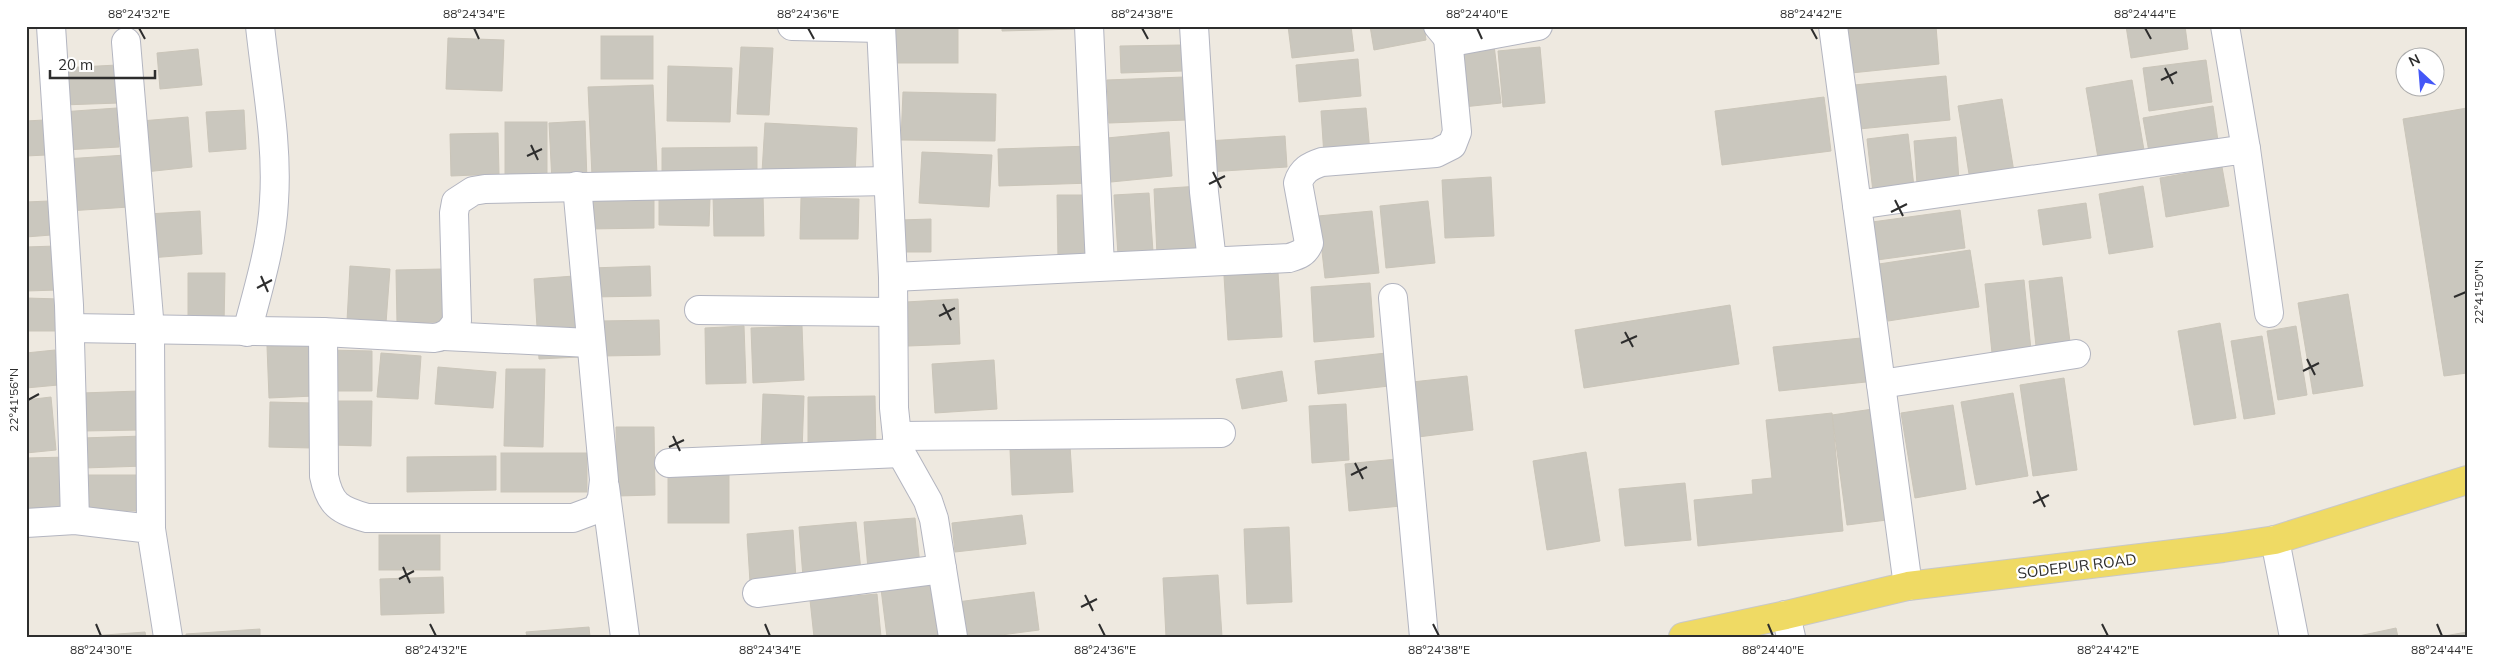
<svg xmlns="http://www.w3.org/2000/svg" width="2493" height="663" font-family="Mulish,sans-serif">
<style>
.building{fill:#cac7be;stroke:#cac5b9}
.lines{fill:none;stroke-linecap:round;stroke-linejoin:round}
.minor-casing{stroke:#b3b5c0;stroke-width:30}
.major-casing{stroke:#c8c8c8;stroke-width:30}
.minor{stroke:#fff;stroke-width:28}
.major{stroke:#efda64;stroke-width:28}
.ticks{fill:none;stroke:#2d2d2d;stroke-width:2}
.labels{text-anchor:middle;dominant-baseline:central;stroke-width:4.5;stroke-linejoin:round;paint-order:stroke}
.street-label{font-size:15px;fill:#2d2d2d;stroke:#fff}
.neatline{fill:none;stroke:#2d2d2d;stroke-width:2}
.ticks-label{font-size:12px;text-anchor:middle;fill:#2d2d2d}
</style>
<rect width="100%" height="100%" fill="#eee9e0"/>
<g class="building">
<rect x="893" y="26" width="65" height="37"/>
<path d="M1002,26H1077V29L1002,31Z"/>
<path d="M1288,26H1351L1354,51L1292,58Z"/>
<path d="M1370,26H1424L1426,40L1374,50Z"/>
<path d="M1879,26H1936L1939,64L1851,73L1847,29Z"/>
<path d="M2126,26H2185L2188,49L2131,58Z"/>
<rect x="601" y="36" width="52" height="43"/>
<path d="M448,38L504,40L502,91L446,89Z"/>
<path d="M1182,45L1183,71L1121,73L1120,46Z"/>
<path d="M1494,45L1501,103L1463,107L1457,49Z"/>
<path d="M741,47L773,48L769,115L737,114Z"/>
<path d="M1540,47L1545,103L1503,107L1498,51Z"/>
<path d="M198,49L202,85L160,89L157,53Z"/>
<path d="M1358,59L1361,96L1299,102L1296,65Z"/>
<path d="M2206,60L2212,102L2149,111L2143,68Z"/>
<path d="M117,65L119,103L62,105L61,68Z"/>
<path d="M668,66L732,68L730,122L667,121Z"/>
<path d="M1946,76L1950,120L1859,129L1854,85Z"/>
<path d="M1184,77L1186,120L1109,123L1107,80Z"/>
<path d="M2132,80L2144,150L2098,158L2086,88Z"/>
<path d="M653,85L657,174L592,176L588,87Z"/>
<path d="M903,92L996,94L995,141L901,140Z"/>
<path d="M1824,97L1831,151L1722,165L1715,111Z"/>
<path d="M2002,99L2014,172L1970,180L1958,106Z"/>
<path d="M2213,106L2218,141L2149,152L2143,118Z"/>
<path d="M117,108L119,147L64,150L61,112Z"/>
<path d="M1366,108L1370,152L1324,156L1321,111Z"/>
<path d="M2467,108V373L2444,376L2403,119Z"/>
<path d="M244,110L246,149L209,152L206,112Z"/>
<path d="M188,117L192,167L145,172L141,121Z"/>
<path d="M44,120L46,155L26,156V121Z"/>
<path d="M585,121L587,181L552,182L549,123Z"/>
<rect x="505" y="122" width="42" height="62"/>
<path d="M765,123L857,128L855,177L762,172Z"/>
<path d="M1169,132L1172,176L1111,182L1107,138Z"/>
<path d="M498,133L499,174L451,176L450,134Z"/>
<path d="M1908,134L1914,187L1873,192L1867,139Z"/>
<path d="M1285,136L1287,167L1208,172L1207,141Z"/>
<path d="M1956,137L1959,181L1917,184L1914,141Z"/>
<path d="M1091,146L1092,183L999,186L998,149Z"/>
<path d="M757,147V178L662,179V148Z"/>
<path d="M922,152L992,155L989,207L919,203Z"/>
<path d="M126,155L129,207L68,211L65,159Z"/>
<path d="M2222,167L2229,206L2166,217L2160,178Z"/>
<path d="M1491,177L1494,236L1445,238L1442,180Z"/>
<path d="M1200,186L1203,253L1157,255L1154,189Z"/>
<path d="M2143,186L2153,247L2109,254L2099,194Z"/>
<path d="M1149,193L1153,252L1118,255L1114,195Z"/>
<path d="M713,194H763L764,236H714Z"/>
<path d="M1057,195H1091L1092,259L1058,260Z"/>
<path d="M654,197V228L587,229V198Z"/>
<path d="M659,197L710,199L709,226L659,225Z"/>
<path d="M801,198L859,199L858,239H800Z"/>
<path d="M49,201L51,235L26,237V202Z"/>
<path d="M1428,201L1435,263L1386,268L1380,206Z"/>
<path d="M2086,203L2091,238L2043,245L2038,210Z"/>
<path d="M1960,210L1965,248L1877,260L1872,222Z"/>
<path d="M200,211L202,254L149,258L147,214Z"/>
<path d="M1372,211L1379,273L1325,278L1318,216Z"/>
<path d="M931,219V252H901V220Z"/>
<path d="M56,246L58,290L26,291V247Z"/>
<path d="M1970,250L1979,307L1888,321L1879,264Z"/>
<path d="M350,266L390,269L386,323L347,321Z"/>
<path d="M650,266L651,296L591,297V268Z"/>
<path d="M442,269L443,322L397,323L396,270Z"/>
<path d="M1278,272L1282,337L1228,340L1224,276Z"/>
<path d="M188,273H225L224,325H188Z"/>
<path d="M574,276L579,357L539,359L534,279Z"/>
<path d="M2062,277L2070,342L2036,346L2029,281Z"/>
<path d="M2024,280L2031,350L1992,353L1985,284Z"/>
<path d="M1370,283L1374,337L1314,342L1311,287Z"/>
<path d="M2348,294L2363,386L2313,394L2298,303Z"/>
<path d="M26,298L60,299V331H26Z"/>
<path d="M958,299L960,344L908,346L906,302Z"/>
<path d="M1730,305L1739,364L1584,388L1575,330Z"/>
<path d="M659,320L660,355L601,356L600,321Z"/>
<path d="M2220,323L2236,418L2194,425L2178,331Z"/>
<path d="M744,326L746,383L706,384L705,328Z"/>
<path d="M802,326L804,380L753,383L751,328Z"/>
<path d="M2296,326L2307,395L2278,400L2267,331Z"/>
<path d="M2262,336L2275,414L2244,419L2231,341Z"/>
<path d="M1861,338L1866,382L1779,391L1773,347Z"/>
<path d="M312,344L314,396L269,398L267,346Z"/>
<path d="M55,350L58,385L26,388V353Z"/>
<path d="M327,350L372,351V391H326Z"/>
<path d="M381,353L421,356L418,399L377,397Z"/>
<path d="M1386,353L1389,386L1318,394L1315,361Z"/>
<path d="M994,360L997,409L935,413L932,364Z"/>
<path d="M438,367L496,372L493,408L435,404Z"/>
<path d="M506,369H545L543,447L504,446Z"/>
<path d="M1282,371L1287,401L1242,409L1236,379Z"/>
<path d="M1467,376L1473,430L1418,437L1412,382Z"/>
<path d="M2064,378L2077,470L2033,476L2020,385Z"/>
<path d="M139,391L140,430L83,431L82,393Z"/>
<path d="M2013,393L2028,476L1976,485L1961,402Z"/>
<path d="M763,394L804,396L802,452L761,451Z"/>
<path d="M875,396L876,452L808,453V397Z"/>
<path d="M51,397L56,450L26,453V400Z"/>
<path d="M332,401H372L371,446L332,445Z"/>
<path d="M270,402L313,403L312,448L269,447Z"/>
<path d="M1346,404L1349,460L1312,463L1309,406Z"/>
<path d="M1953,405L1966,489L1915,498L1901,413Z"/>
<path d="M1873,409L1887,520L1847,525L1832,415Z"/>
<path d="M1832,413L1843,531L1698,546L1694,500L1753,494L1752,480L1772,478L1766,420Z"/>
<path d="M616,427H654L655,495L617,496Z"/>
<path d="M144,436L145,466L83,468L82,438Z"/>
<path d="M1070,446L1073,492L1012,495L1010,449Z"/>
<path d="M1586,452L1600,541L1547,550L1533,461Z"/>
<rect x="501" y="453" width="86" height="39"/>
<path d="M496,456V490L407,492V457Z"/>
<path d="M69,457L71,515L26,517V458Z"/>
<path d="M1397,459L1401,506L1349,511L1345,464Z"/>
<rect x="668" y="472" width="61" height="51"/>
<path d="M83,475H147L146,511H83Z"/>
<path d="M1685,483L1691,540L1625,546L1619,489Z"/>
<path d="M1022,515L1026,544L955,552L952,523Z"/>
<path d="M915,518L920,565L868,569L864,522Z"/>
<path d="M856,522L861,571L803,577L799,527Z"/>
<path d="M1289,527L1292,602L1247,604L1244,529Z"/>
<path d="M793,530L796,579L750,582L747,534Z"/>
<rect x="379" y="535" width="61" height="35"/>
<path d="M1218,575L1222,637H1166L1163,578Z"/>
<path d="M443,577L444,613L381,615L380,579Z"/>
<path d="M931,583L938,637H887L881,589Z"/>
<path d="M1034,592L1039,630L986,637H962L957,602Z"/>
<path d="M877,594L881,637H814L810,600Z"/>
<path d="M589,627L590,637H527L526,632Z"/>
<path d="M2396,628L2398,637H2354Z"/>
<path d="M260,629V637H186V634Z"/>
<path d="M145,632L146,637H79Z"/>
<path d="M2467,632V637H2439Z"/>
</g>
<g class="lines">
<g class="minor-casing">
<g id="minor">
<path d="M51,26L69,305L75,520"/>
<path d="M792,26L881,28"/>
<path d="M881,26L893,277L894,408L897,436L901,453L928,501L934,519L953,637"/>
<path d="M1089,26L1100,266"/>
<path d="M1194,26L1204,192L1212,261"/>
<path d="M1438,26L1448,38L1457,41L1538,26"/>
<path d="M1833,26L1908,586"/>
<path d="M2225,26L2246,149"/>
<path d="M126,42L150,330L151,529"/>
<path d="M1857,205L2246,149L2269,313"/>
<path d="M893,277L1289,258C1299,255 1305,253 1309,243L1298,183C1302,170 1310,166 1322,162L1436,153L1452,145L1457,132L1448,38"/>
<path d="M1393,298L1424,637"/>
<path d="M699,310L893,312"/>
<path d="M70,328L323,332L434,338C446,336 451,332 457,321L454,213L456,202L473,191L485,189L888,181"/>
<path d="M247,332C258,289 272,245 274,201C278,143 266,84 260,26"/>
<path d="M323,332L324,476C330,505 339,510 367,518H573L597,509L602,498L604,480L577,186"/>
<path d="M444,336L590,343"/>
<path d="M1881,384L2076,354"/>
<path d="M897,436L1221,433"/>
<path d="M669,463L901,453"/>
<path d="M605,487L625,637"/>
<path d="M26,523L75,520L151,529L168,637"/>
<path d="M2275,540L2294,637"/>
<path d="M757,593L942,569"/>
<path d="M1786,615L1791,637"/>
</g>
</g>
<g class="major-casing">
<path id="major" d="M1683,637L1786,615L1908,586L2223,548L2275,540L2467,480"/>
</g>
<use href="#minor" class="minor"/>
<use href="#major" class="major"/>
</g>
<path class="ticks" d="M139,28L145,39M474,28L479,39M808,28L814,39M1142,28L1148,39M1477,28L1482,39M1811,28L1817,39M2145,28L2151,39M2165,68L2173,84M2161,80L2177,72M531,145L538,160M527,156L542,149M1213,172L1221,188M1209,184L1225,176M1895,200L1903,216M1891,212L1907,204M261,276L268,292M257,288L272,280M2454,297L2466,292M943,304L951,320M939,316L955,308M1625,332L1633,347M1621,343L1637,336M2307,359L2315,375M2303,371L2319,363M28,400L39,394M673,436L680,451M669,447L684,440M1355,463L1363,479M1351,475L1367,467M2037,491L2045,507M2033,503L2049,495M403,567L410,583M399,579L414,571M1085,595L1093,611M1081,607L1097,599M96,624L101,636M430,624L436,636M765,624L770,636M1099,624L1105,636M1433,624L1439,636M1768,624L1773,636M2102,624L2108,636M2437,624L2442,636"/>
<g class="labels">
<g class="street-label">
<text transform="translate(2077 566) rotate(-7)">SODEPUR ROAD</text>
</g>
</g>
<rect width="2493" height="663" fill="none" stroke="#ffffff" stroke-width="55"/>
<g transform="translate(2420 72) rotate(334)"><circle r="24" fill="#ffffff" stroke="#ababab"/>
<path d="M0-4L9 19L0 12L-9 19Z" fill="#4457f7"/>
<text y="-8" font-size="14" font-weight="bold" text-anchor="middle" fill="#2d2d2d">N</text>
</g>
<path d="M50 70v8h105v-8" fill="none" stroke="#2d2d2d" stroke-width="2.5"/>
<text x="58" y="70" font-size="15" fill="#2d2d2d" stroke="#ffffff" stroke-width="4" paint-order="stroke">20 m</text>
<rect x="28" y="28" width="2438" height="608" class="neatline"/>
<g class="ticks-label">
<text x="139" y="18">88°24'32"E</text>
<text x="474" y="18">88°24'34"E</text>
<text x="808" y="18">88°24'36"E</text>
<text x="1142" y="18">88°24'38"E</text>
<text x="1477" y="18">88°24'40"E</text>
<text x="1811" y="18">88°24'42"E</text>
<text x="2145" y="18">88°24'44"E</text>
<text transform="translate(2479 292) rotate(-90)" y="4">22°41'50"N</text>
<text transform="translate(14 400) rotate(-90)" y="4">22°41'56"N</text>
<text x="101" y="654">88°24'30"E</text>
<text x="436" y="654">88°24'32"E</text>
<text x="770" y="654">88°24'34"E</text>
<text x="1105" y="654">88°24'36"E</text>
<text x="1439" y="654">88°24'38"E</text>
<text x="1773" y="654">88°24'40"E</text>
<text x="2108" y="654">88°24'42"E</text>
<text x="2442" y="654">88°24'44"E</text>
</g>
</svg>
